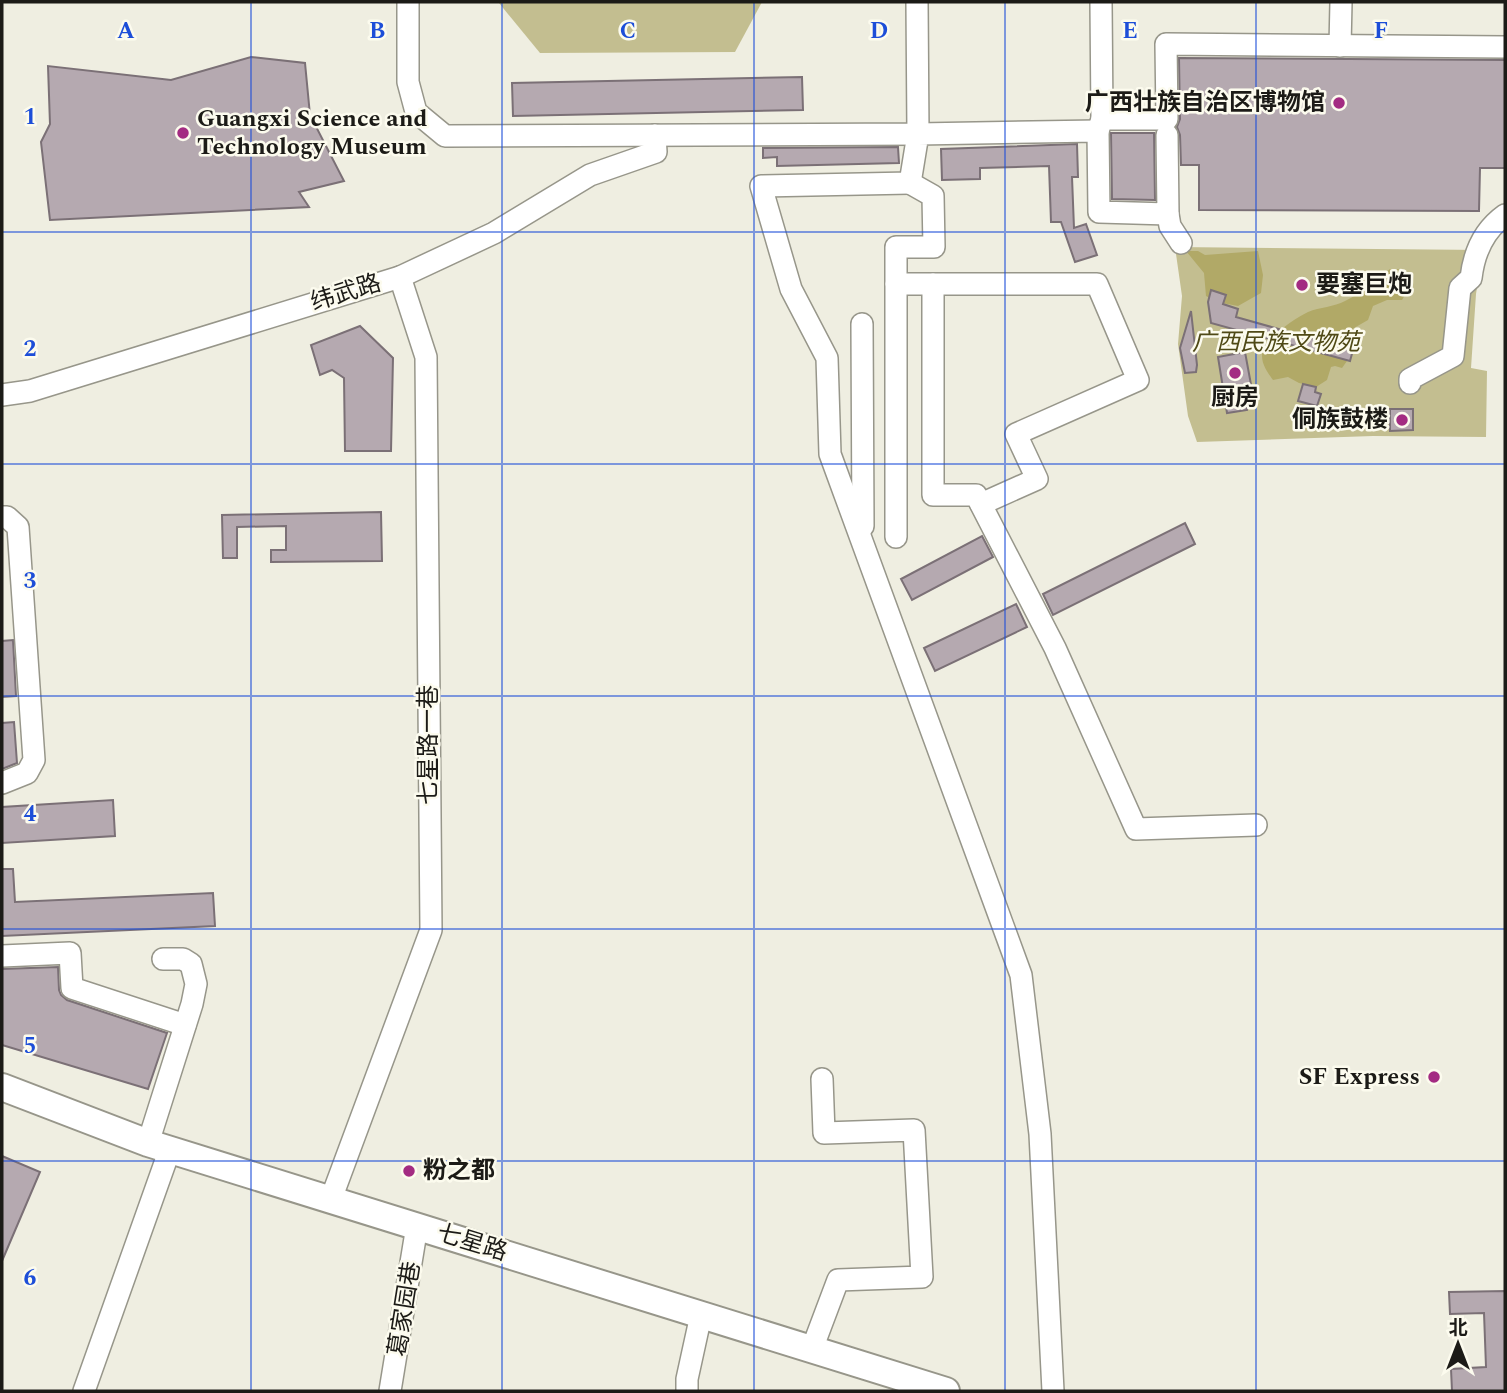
<svg xmlns="http://www.w3.org/2000/svg" width="1507" height="1393" font-family="Spectral,'Noto Sans SC',serif">
<style>
.green{fill:#c3be90}
.water{fill:#b1a967}
.building{fill:#b5a9b0;stroke:#7b7076;stroke-width:2}
.lines{fill:none;stroke-linecap:round;stroke-linejoin:round}
.minor-casing{stroke:#97968a;stroke-width:24}
.major-casing{stroke:#97968a;stroke-width:30}
.minor{stroke:#fff;stroke-width:21}
.major{stroke:#fff;stroke-width:26}
.grid{fill:none;stroke:#1d4ed8;stroke-width:2;stroke-opacity:0.55}
.poi-dot{fill:#a32b82;stroke:#fcfbee;stroke-width:2.5}
.labels{text-anchor:middle;dominant-baseline:central;stroke-width:5;stroke-linejoin:round;paint-order:stroke}
.poi-label{font-size:24px;font-weight:bold;fill:#1c1b17;stroke:#fcfbee;text-anchor:end}
.street-label{font-size:24px;fill:#1c1b17;stroke:#fcfbee}
.park-label{font-size:24px;font-style:italic;fill:#4f4916;stroke:#fcfbee}
.grid-label{font-size:23px;text-anchor:middle;font-weight:bold;fill:#1d4ed8;stroke:#fcfbee;stroke-width:5;stroke-linejoin:round;paint-order:stroke}
</style>
<rect width="100%" height="100%" fill="#efeee1"/>
<g class="green">
<path d="M762,2L735,52L540,53L499,3Z"/>
<path d="M1175,247L1483,250L1476,294L1471,368L1487,371L1486,437L1373,436L1197,442L1188,416L1178,344L1182,296Z"/>
</g>
<g class="water">
<path d="M1186,251H1198L1205,255L1258,251L1263,275L1261,293L1238,306L1217,302L1206,296L1204,273Z"/>
<path d="M1390,269H1399L1395,278L1408,290L1402,300H1387L1373,306L1368,320L1347,332L1341,348L1347,361L1342,368L1335,366L1331,367L1327,380L1316,387L1299,383L1288,377L1273,380C1268,373 1262,365 1262,356C1262,340 1295,318 1308,312C1320,307 1334,307 1345,301C1362,293 1376,280 1390,269Z"/>
</g>
<g class="building">
<path d="M251,57L305,63L310,115L344,181L299,192L309,207L50,220L41,142L50,124L48,66L171,80Z"/>
<path d="M1179,58L1505,60V168H1480L1479,211L1199,210V165H1181L1180,135L1177,127L1180,119Z"/>
<path d="M802,77L803,110L513,116L512,83Z"/>
<path d="M1111,133H1154L1155,200L1112,199Z"/>
<path d="M1077,144L1078,177H1072L1074,228L1086,224L1097,255L1075,262L1061,222H1051L1049,166L980,168V179L942,180L941,149Z"/>
<path d="M898,147L899,163L777,166V157L763,158V148Z"/>
<path d="M1211,290L1226,295L1223,304L1238,309L1236,317L1353,350L1350,361L1211,323L1208,302Z"/>
<path d="M1191,311L1197,365L1196,372L1185,373L1180,348Z"/>
<path d="M360,326L393,358L391,451H345L344,378L332,370L320,375L311,345Z"/>
<path d="M1245,352L1252,390L1244,391L1247,410L1227,413L1218,357Z"/>
<path d="M1303,384L1316,387L1315,392L1321,394L1317,406L1298,401Z"/>
<path d="M1390,409H1413V430L1390,431Z"/>
<path d="M381,512L382,561L271,562V550H286V526L237,527V558H223L222,515Z"/>
<path d="M1185,523L1195,544L1053,615L1043,594Z"/>
<path d="M982,536L993,557L912,600L901,579Z"/>
<path d="M1016,604L1027,627L935,671L924,648Z"/>
<path d="M13,640L16,696L2,697V641Z"/>
<path d="M14,722L17,763L2,769V723Z"/>
<path d="M113,800L115,836L2,843V807Z"/>
<path d="M2,869H13L15,902L213,893L215,926L2,936Z"/>
<path d="M58,967L59,990L61,995L67,1000L167,1033L148,1089L2,1045V969Z"/>
<path d="M2,1156L40,1172L2,1261Z"/>
<path d="M1505,1291V1391H1452L1451,1369L1486,1367L1484,1313L1450,1314L1449,1292Z"/>
</g>
<g class="lines">
<g class="minor-casing">
<g id="minor">
<path d="M408,2V82L416,112L445,136L918,134L917,2"/>
<path d="M1101,2L1102,119"/>
<path d="M1340,46L1341,2"/>
<path d="M1098,131L1102,119H1167L1166,44L1505,47"/>
<path d="M1168,214L1170,226L1181,243"/>
<path d="M896,284H1097L1138,380L1016,434L1037,479L981,504"/>
<path d="M933,284V495H976L1055,648L1136,829L1256,825"/>
<path d="M862,324L863,526"/>
<path d="M1410,383V379L1453,356L1460,288L1471,278C1474,252 1484,230 1505,215"/>
<path d="M2,395L30,391L400,277L494,233L590,175L656,152L655,135"/>
<path d="M2,517H7L18,527L34,760L27,773L2,783"/>
<path d="M896,537V247H934L933,196L910,183"/>
<path d="M2,956L70,953L72,988L185,1025"/>
<path d="M148,1143L192,1004L196,984L191,964L183,959H163"/>
<path d="M331,1199L431,930L426,357L400,277"/>
<path d="M812,1349L838,1280L922,1277L914,1130L824,1133L822,1079"/>
<path d="M84,1391L170,1149"/>
<path d="M390,1391L417,1226"/>
<path d="M687,1391V1379L701,1315"/>
<path d="M1053,1391L1040,1134L1021,975L830,454L827,358L791,289L761,186L910,183L918,134L1098,131L1099,212L1168,214L1167,135"/>
</g>
</g>
<g class="major-casing">
<path id="major" d="M2,1087L148,1143L946,1391"/>
</g>
<use href="#minor" class="minor"/>
<use href="#major" class="major"/>
</g>
<path class="grid" d="M251,2V1391M502,2V1391M754,2V1391M1005,2V1391M1256,2V1391M2,232H1505M2,464H1505M2,696H1505M2,929H1505M2,1161H1505"/>
<g class="poi-dot">
<circle cx="1339" cy="103" r="7"/>
<circle cx="183" cy="133" r="7"/>
<circle cx="1302" cy="285" r="7"/>
<circle cx="1235" cy="373" r="7"/>
<circle cx="1402" cy="420" r="7"/>
<circle cx="1434" cy="1077" r="7"/>
<circle cx="409" cy="1171" r="7"/>
</g>
<g class="labels">
<g class="poi-label">
<text x="1325" y="103">广西壮族自治区博物馆</text>
<text x="197" y="119" text-anchor="start">Guangxi Science and<tspan x="197" dy="28">Technology Museum</tspan></text>
<text x="1316" y="285" text-anchor="start">要塞巨炮</text>
<text x="1235" y="398" text-anchor="middle">厨房</text>
<text x="1388" y="420">侗族鼓楼</text>
<text x="1420" y="1077">SF Express</text>
<text x="423" y="1171" text-anchor="start">粉之都</text>
</g>
<g class="street-label">
<text transform="translate(346 293) rotate(-17)">纬武路</text>
<text transform="translate(429 745) rotate(-90)">七星路一巷</text>
<text transform="translate(472 1243) rotate(17)">七星路</text>
<text transform="translate(405 1309) rotate(-81)">葛家园巷</text>
</g>
<g class="park-label">
<text x="1276" y="343">广西民族文物苑</text>
</g>
</g>
<g class="grid-label">
<text x="126" y="38">A</text>
<text x="377" y="38">B</text>
<text x="628" y="38">C</text>
<text x="879" y="38">D</text>
<text x="1130" y="38">E</text>
<text x="1381" y="38">F</text>
<text x="30" y="124">1</text>
<text x="30" y="356">2</text>
<text x="30" y="588">3</text>
<text x="30" y="821">4</text>
<text x="30" y="1053">5</text>
<text x="30" y="1285">6</text>
</g>
<rect width="1507" height="1393" fill="none" stroke="#1c1b17" stroke-width="7"/>
<g transform="translate(1458 1344)" stroke="#fcfbee" stroke-width="5" paint-order="stroke">
<path d="M0-5L12 26L0 18L-12 26Z" fill="#1c1b17"/>
<text y="-10" font-size="19" font-weight="bold" text-anchor="middle" fill="#1c1b17">北</text>
</g>
</svg>
